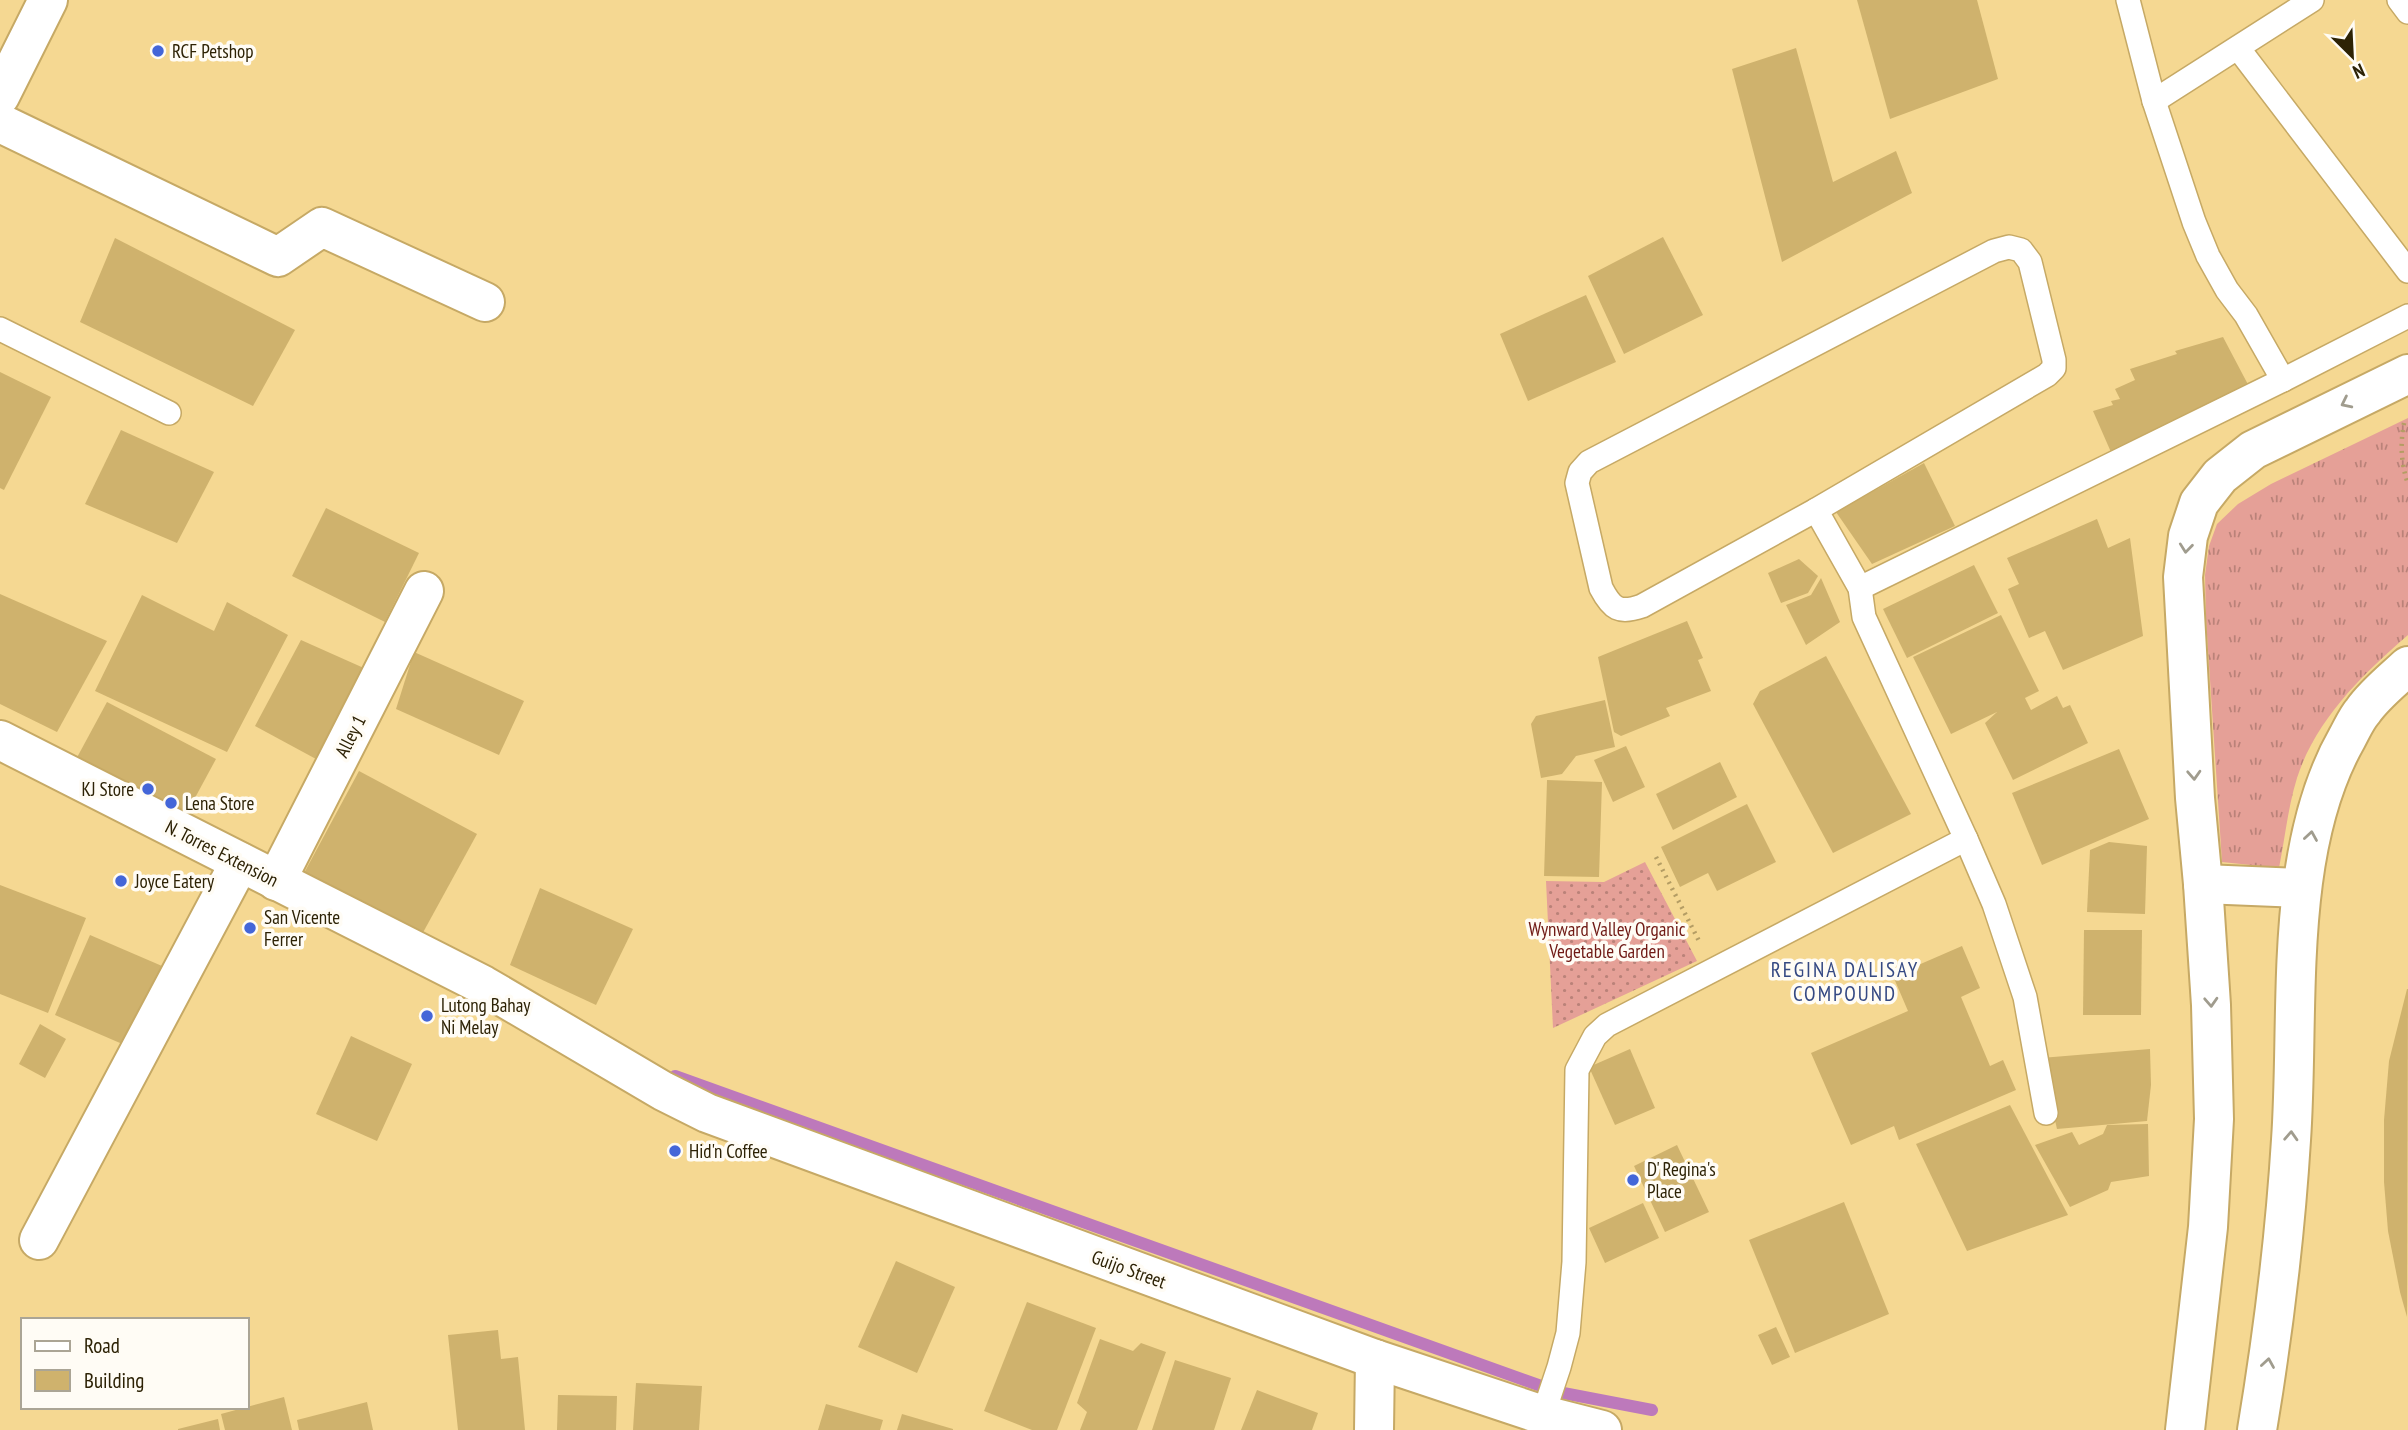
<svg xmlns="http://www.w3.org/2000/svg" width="2408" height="1430" font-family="'PT Sans Narrow',sans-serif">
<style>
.grass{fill:url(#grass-tufts)}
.garden{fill:url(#garden-dots)}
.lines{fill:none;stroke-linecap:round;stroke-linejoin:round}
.stream{stroke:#bd79bb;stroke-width:12}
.building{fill:#cfb26d}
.lane-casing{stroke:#c6a965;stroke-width:26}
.street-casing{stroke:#c6a965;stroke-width:42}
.path{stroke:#b49d64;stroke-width:4.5;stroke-dasharray:2 5;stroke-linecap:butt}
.lane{stroke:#fff;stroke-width:23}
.street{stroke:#fff;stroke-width:38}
.oneway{stroke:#a09c8e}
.poi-dot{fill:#4466d8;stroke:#fffcf5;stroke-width:2.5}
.labels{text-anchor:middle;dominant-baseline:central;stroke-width:7;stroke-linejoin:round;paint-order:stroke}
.poi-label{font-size:19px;fill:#2d2205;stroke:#fffcf5;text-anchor:start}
.street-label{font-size:19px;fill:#2d2205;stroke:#fffcf5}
.park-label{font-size:19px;fill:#6f1914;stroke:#fffcf5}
.neighbourhood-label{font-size:21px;letter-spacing:2px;fill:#354983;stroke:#fffcf5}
</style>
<defs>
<pattern id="grass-tufts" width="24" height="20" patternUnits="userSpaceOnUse" patternTransform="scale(1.75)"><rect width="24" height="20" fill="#e5a097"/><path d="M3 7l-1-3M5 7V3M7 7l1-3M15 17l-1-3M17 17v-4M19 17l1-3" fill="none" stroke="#ba8279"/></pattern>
<pattern id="garden-dots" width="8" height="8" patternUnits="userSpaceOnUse" patternTransform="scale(1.75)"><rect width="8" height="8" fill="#e5a097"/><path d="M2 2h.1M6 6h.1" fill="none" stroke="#ba8279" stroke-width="1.8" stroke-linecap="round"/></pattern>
</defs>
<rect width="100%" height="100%" fill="#f5d892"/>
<path class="grass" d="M2408,418V635C2363,674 2316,719 2297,778C2288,807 2285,838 2279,868L2222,862L2206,619L2205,575L2209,546L2217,524L2238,504L2271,484Z"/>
<path class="garden" d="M1645,862L1697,961L1553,1028L1546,881L1604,882Z"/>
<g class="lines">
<path class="stream" d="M675,1076L1558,1392L1652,1410"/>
</g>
<g class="building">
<path d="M1857,0H1977L1998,79L1890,119Z"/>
<path d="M1796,48L1833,182L1896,151L1912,193L1782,262L1732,69Z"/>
<path d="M1663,237L1703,315L1624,354L1588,276Z"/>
<path d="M115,238L295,330L253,406L80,322Z"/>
<path d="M1586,295L1616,362L1528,401L1500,334Z"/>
<path d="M2223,337L2253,394L2114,459L2093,411L2113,405L2111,401L2120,399L2115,389L2135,380L2130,369L2177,354L2175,351Z"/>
<path d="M0,372L51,397L4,490L0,488Z"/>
<path d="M121,430L214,472L177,543L85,504Z"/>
<path d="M1924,463L1955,526L1872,564L1836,512Z"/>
<path d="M326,508L419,553L385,622L292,576Z"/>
<path d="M2097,519L2108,548L2130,538L2143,636L2063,670L2045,631L2029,638L2008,589L2019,584L2007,558Z"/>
<path d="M1799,559L1818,576L1808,593L1781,603L1768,573Z"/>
<path d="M1974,565L1998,613L1907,658L1883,609Z"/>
<path d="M1821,578L1840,622L1806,645L1786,605L1811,595Z"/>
<path d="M0,594L107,641L57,732L0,704Z"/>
<path d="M142,595L214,631L227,602L288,635L227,752L95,691Z"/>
<path d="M2001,615L2039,691L2025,698L2031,710L2057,696L2063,708L2070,705L2088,743L2013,780L1985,723L1997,712L1951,734L1913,657Z"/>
<path d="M1687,621L1703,658L1698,660L1711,691L1666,708L1670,716L1621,736L1614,732L1598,657Z"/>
<path d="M301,640L366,669L316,759L255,726Z"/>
<path d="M414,652L524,701L499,755L396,709Z"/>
<path d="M1826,656L1911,814L1833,853L1753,704L1760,691Z"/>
<path d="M1605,700L1615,747L1576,756L1562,774L1541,778L1531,724L1536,716Z"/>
<path d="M107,702L216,759L183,820L74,763Z"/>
<path d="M1626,746L1645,787L1613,802L1594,760Z"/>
<path d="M2119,749L2149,819L2042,865L2012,793Z"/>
<path d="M1720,762L1737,797L1673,830L1656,794Z"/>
<path d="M359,771L477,834L420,938L303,875Z"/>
<path d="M1547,780L1602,782L1599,877L1544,876Z"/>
<path d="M1747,804L1776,862L1717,891L1708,873L1680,887L1661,847Z"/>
<path d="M2109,842L2147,846L2145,914L2087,912L2090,850Z"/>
<path d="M0,885L86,918L48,1013L0,994Z"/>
<path d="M540,888L633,929L596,1005L510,965Z"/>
<path d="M2084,930H2142L2141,1015H2083Z"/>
<path d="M90,935L169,969L134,1049L55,1015Z"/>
<path d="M1962,946L1980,988L1961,997L1990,1066L2003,1060L2016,1090L1899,1140L1894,1126L1851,1145L1811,1053L1908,1011L1893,976Z"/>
<path d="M2407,989H2408L2407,1317L2400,1292L2388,1231L2384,1182V1120L2389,1061Z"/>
<path d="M40,1024L66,1039L45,1078L19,1064Z"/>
<path d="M351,1036L412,1064L377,1141L316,1114Z"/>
<path d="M1630,1049L1655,1108L1615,1125L1589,1067Z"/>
<path d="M2150,1049L2151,1085L2147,1121L2057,1129L2041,1058Z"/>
<path d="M2010,1105L2068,1215L1967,1251L1916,1144Z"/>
<path d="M2148,1124L2149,1176L2111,1182L2108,1190L2070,1207L2035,1145L2072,1132L2079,1145L2103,1134L2107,1125Z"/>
<path d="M1677,1145L1709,1212L1665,1232L1634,1166Z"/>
<path d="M1844,1202L1889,1314L1795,1353L1749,1240Z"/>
<path d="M1643,1203L1659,1238L1605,1263L1589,1228Z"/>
<path d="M896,1261L955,1287L917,1373L858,1347Z"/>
<path d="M1027,1302L1096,1328L1057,1430H1032L984,1411Z"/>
<path d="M1776,1327L1790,1357L1772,1365L1758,1335Z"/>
<path d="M498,1330L501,1359L518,1357L525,1430H458L448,1335Z"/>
<path d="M1100,1339L1133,1351L1141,1343L1166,1352L1137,1430H1080L1087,1412L1077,1403Z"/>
<path d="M1175,1360L1231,1378L1214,1430H1152Z"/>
<path d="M636,1383L702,1386L699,1430H633Z"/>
<path d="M1257,1390L1318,1413L1312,1430H1241Z"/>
<path d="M558,1395L617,1396L616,1430H557Z"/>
<path d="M284,1397L292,1430H225L221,1414Z"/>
<path d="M367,1402L373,1430H299L297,1420Z"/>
<path d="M826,1404L883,1420L880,1430H818Z"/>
<path d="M902,1414L953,1429V1430H897Z"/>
<path d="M218,1419L220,1430H178V1429Z"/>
</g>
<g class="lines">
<g class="lane-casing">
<g id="lane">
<path d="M2128,0L2154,101L2194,222L2208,256L2227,290L2246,315L2283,380"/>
<path d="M2399,0L2408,12"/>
<path d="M2238,48L2408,271"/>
<path d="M2154,101L2312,0"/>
<path d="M2009,247L2021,250L2030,262L2054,360V368L2047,375L1816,510L1642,606C1619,614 1612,609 1601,588L1577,483L1580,472L1589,462L1994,251Z"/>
<path d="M0,329L169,413"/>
<path d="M1816,510L1860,588L1864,617L1966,839L1994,904L2025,997L2046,1113"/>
<path d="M1860,588L2283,380L2408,316"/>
<path d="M1543,1415L1559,1367L1568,1333L1574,1262L1577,1070L1595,1036L1607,1025L1966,839"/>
</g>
</g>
<g class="street-casing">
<g id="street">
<path d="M0,96L48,0"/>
<path d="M0,123L278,257L322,227L485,302"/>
<path d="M0,740L483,985L663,1091L707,1113L1375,1359L1543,1415L1602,1430"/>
<path d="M276,881L424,591"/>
<path d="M2203,884L2302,888"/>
<path d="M39,1240L240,862"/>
<path d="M1374,1430L1375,1359"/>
<path d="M2185,1430L2208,1227L2214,1119L2211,1005L2203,884L2195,798L2183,577L2188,536L2199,503L2220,476L2253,450L2408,374"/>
<path d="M2257,1430C2273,1334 2285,1237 2291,1140C2300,1012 2282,852 2347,738C2352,729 2356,719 2363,711C2375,694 2393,680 2408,666"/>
</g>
</g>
<g class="path">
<path d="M2404,423C2400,444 2401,464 2408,484"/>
<path d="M1656,857L1699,941"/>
</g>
<use href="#lane" class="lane"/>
<use href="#street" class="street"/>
</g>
<defs><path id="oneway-chevron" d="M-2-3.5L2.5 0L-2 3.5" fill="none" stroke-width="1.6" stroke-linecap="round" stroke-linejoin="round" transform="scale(1.75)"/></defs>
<g class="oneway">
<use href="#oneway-chevron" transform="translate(2346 403) rotate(154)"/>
<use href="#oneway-chevron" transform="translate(2186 548) rotate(96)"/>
<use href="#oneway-chevron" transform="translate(2194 775) rotate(87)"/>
<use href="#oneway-chevron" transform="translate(2311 836) rotate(-81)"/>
<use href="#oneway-chevron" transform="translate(2211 1002) rotate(87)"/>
<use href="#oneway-chevron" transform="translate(2291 1136) rotate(-87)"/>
<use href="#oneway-chevron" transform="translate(2268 1363) rotate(-81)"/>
</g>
<g class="poi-dot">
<circle cx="158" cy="51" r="7"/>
<circle cx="148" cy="789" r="7"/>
<circle cx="171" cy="803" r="7"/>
<circle cx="121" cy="881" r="7"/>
<circle cx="250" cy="928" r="7"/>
<circle cx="427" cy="1016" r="7"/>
<circle cx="675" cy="1151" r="7"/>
<circle cx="1633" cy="1180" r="7"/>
</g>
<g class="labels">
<g class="poi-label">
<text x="172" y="51">RCF Petshop</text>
<text x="134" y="789" text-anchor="end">KJ Store</text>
<text x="185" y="803">Lena Store</text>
<text x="135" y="881">Joyce Eatery</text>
<text x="264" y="917">San Vicente<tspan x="264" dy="22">Ferrer</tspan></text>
<text x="441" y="1005">Lutong Bahay<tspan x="441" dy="22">Ni Melay</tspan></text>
<text x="689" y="1151">Hid'n Coffee</text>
<text x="1647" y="1169">D' Regina's<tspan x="1647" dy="22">Place</tspan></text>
</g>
<g class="street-label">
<text transform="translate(350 736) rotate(-63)">Alley 1</text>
<text transform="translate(222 853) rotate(27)">N. Torres Extension</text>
<text transform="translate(1129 1269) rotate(20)">Guijo Street</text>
</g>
<g class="park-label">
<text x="1607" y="929">Wynward Valley Organic<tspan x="1607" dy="22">Vegetable Garden</tspan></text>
</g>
<g class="neighbourhood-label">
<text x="1845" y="969">REGINA DALISAY<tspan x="1845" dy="24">COMPOUND</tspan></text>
</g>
</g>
<rect x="21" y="1318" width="228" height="91" fill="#fffcf5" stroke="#aba595" stroke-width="2"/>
<rect x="35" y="1341" width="35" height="10" fill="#ffffff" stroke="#aba595" stroke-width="2"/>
<text x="84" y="1353" font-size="21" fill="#2d2205">Road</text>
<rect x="35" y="1370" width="35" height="21" fill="#cfb26d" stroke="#aba595" stroke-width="2"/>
<text x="84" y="1388" font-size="21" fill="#2d2205">Building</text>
<g transform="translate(2352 56) rotate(156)" stroke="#fffcf5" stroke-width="5" paint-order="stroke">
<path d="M0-5L12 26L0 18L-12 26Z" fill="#2d2205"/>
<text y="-10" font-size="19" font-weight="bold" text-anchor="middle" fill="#2d2205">N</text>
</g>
</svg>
